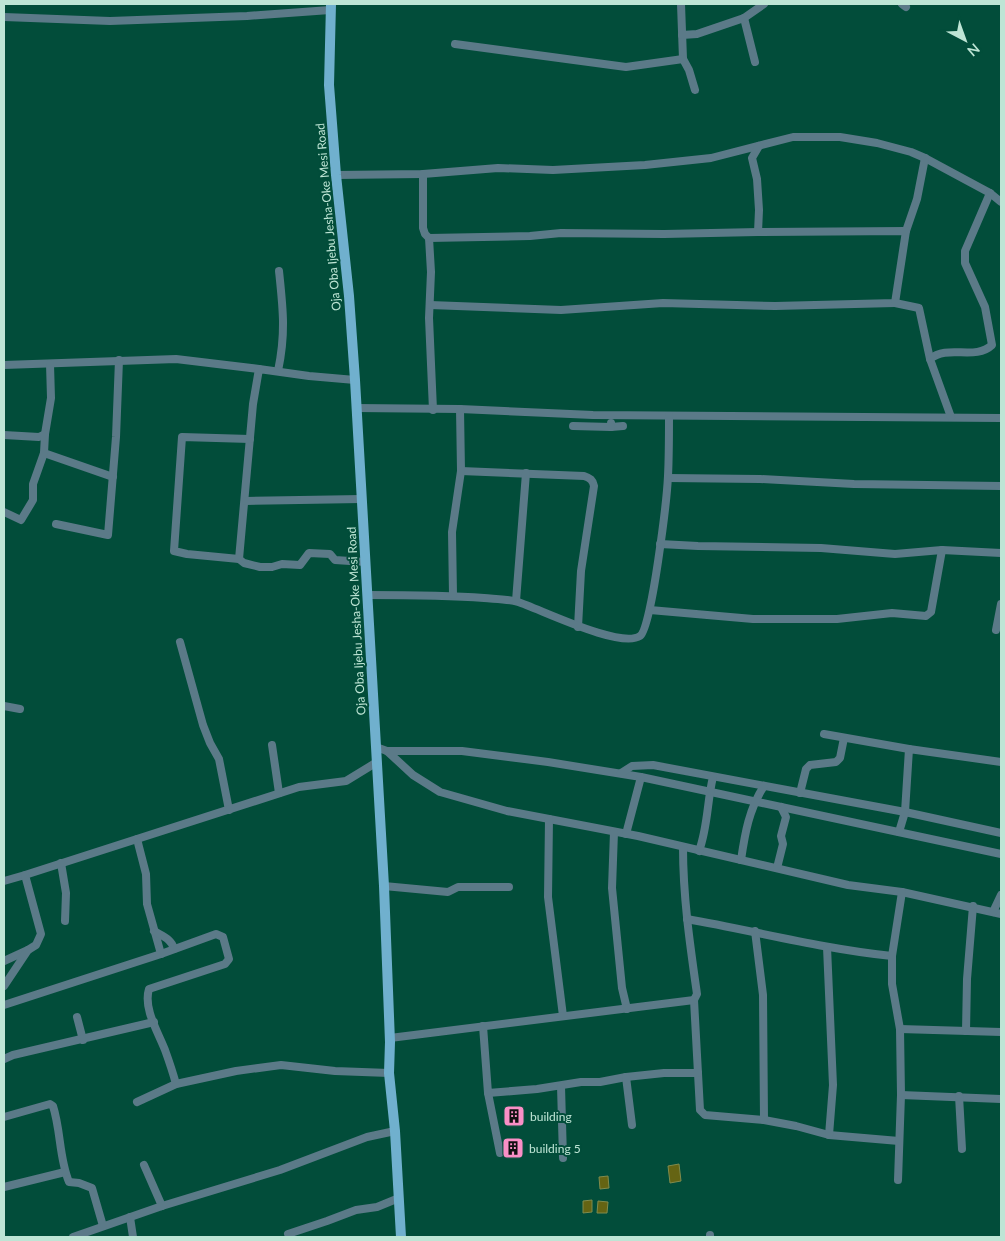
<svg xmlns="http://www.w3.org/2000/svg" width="1005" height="1241" font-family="Lato,sans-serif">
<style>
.water{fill:#656413;stroke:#808b4d}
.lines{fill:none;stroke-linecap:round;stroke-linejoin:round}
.minor{stroke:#5b7a88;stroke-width:8}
.major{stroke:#70b0ce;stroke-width:10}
.labels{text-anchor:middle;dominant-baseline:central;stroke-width:4;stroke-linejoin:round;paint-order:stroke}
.street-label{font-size:12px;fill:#bee5d5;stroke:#024d3a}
.poi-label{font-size:12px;fill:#bee5d5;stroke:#024d3a;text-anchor:start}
</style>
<rect width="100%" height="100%" fill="#024d3a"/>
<g class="water">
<path d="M679,1164L681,1181L670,1183L668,1166Z"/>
<path d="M608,1176L609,1188L600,1189L599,1177Z"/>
<path d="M592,1200V1212L583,1213V1201Z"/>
<path d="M598,1201L608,1202L607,1213H597Z"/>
</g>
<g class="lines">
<g class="minor">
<path d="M681,4L683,59"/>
<path d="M902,4L906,7"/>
<path d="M4,17L110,21L247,16L330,10"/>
<path d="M744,18L755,62"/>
<path d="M682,35L697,34L744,18L764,4"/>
<path d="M455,44L626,67L683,59L689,70L695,90"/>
<path d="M423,174V228L425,234L429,238L431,272L429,318L433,410"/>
<path d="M336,175L423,174L498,168L553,170L645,165L711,158L793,137H840L877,143L911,152L925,158L990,193L1001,202"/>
<path d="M906,231L917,199L925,158"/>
<path d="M758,232L759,210L757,179L752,158L759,146"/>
<path d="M429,238L530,236L561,233L664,234L758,232L906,231L895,303L775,306L663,303L561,310L430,305"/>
<path d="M895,303L919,308L930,359"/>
<path d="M4,365L176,359L259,369"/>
<path d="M278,371C286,333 283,309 279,271"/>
<path d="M355,380L309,376L259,369L253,404L239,559L244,563L260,567H272L282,564L300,565L309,553L330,554L335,560L365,562"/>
<path d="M356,408L460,409L593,415L1001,418"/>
<path d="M951,417L930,359C948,344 975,361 992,345L985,307L965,263V251L990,193"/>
<path d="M611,423V427L623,426"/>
<path d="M573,426L611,427"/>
<path d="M4,435L39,437L45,434L51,398L50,364"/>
<path d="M44,453L113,477"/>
<path d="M461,471L584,476C590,478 593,480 594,486L581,571L578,627"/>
<path d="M668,478L760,479L854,484L1001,486"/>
<path d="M246,501L361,499"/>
<path d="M4,512L21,520L33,500V484L44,453L45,434"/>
<path d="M56,524L108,535L116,437L119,360"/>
<path d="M660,544L698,546L821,548L895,554L942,550"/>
<path d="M239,559L187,554L174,551L182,437L250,439"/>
<path d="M367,595C406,595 445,595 484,598C495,599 508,599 518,602C540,609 620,649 640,636C652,628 667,497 668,476C669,456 669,436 669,416"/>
<path d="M453,595L452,532L461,471L460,409"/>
<path d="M516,601L526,473"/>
<path d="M650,610L753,619H837L892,613L926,616L931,612L942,550L1001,553"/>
<path d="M996,630L1001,604"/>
<path d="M180,642L203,725L210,743L219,759L229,810"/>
<path d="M4,706L20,709"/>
<path d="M824,734L909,749"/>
<path d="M272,745L279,793"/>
<path d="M376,747L387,751L413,775L440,792L507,811L638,836L848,885L902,892L1001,914"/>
<path d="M387,751H462L548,762L641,777L1001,854"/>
<path d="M1001,762L909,749L905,812L1001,833"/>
<path d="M621,773L632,766L653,765L905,812L899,832"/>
<path d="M800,793L806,769L810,765L836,762L840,758L844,738"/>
<path d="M549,819L548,897L563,1016"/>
<path d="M614,832L612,888L622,988L627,1009"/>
<path d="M626,834L641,777"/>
<path d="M137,839L146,874L147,904L161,954"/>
<path d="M683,847C683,897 690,945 697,994L694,1000L700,1110L705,1115L764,1120L796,1126L829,1135L899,1141"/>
<path d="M699,851C708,827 707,801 713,777"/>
<path d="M741,860C745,833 749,809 764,786"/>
<path d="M61,863L66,893L65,921"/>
<path d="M777,868L783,844L781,836L786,817L781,807"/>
<path d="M4,881L25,875L299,787L346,781L377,762"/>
<path d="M384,886L448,892L458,887H509"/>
<path d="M993,912L1001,895"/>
<path d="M687,919C755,931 823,949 892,956"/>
<path d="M154,931C162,936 172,939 174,949"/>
<path d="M755,931L763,995L764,1120"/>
<path d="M827,947L833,1085L829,1135"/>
<path d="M4,961L28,950"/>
<path d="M4,986L28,950L36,945L41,934L25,875"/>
<path d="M4,1005L161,954L216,934L223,937L229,959L225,964L149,989C143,1008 158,1032 165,1050C169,1061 173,1073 176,1084"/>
<path d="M77,1017L83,1040"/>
<path d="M483,1026L488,1093L537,1089L581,1082H600L626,1077L664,1073H698"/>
<path d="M900,1029L1001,1032"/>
<path d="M966,1031L967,979L973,906"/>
<path d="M390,1038L694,1000"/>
<path d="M4,1059L13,1055L154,1022"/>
<path d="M626,1077L632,1125"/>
<path d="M561,1086L563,1158"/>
<path d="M488,1093L500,1153"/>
<path d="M901,1095L1001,1099"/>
<path d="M959,1096L962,1149"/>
<path d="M137,1102L176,1084L236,1071L281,1065L335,1071L389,1073"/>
<path d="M4,1117L50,1104L53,1106C61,1131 59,1158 69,1182L79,1183L92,1188L103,1226"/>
<path d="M144,1165L162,1206"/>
<path d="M898,1180L901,1095L900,1029L892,984V956L902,892"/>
<path d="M4,1187L65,1172"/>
<path d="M130,1217L133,1237"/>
<path d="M288,1234L327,1221L356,1210L377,1207L399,1198"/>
<path d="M73,1237L162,1206L280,1170L367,1137L395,1131"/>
<path d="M710,1237V1235"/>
</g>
<path class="major" d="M331,4L329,85L336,175L349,296L355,380L384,886L390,1042L389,1073L395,1131L401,1237"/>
</g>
<defs>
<g id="building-square" transform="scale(1.125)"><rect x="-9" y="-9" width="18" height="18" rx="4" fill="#fa8fc6" stroke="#024d3a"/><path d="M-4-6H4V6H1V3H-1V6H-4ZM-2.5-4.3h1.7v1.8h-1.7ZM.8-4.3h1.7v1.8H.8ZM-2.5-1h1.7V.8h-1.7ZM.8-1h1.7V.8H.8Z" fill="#111"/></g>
</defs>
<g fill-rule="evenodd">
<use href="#building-square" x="514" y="1116"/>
<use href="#building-square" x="513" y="1148"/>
</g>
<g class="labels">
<g class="street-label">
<text transform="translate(328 217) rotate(-95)">Oja Oba Ijebu Jesha-Oke Mesi Road</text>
<text transform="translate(356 621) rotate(-93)">Oja Oba Ijebu Jesha-Oke Mesi Road</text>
</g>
<g class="poi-label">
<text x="530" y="1116">building</text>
<text x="529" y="1148">building 5</text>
</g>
</g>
<rect width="1005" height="1241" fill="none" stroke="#bee5d5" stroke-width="10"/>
<g transform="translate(965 40) rotate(139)" stroke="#024d3a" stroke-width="4" paint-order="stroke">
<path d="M0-4L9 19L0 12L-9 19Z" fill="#bee5d5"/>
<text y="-8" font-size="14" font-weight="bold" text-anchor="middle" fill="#bee5d5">N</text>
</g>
</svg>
